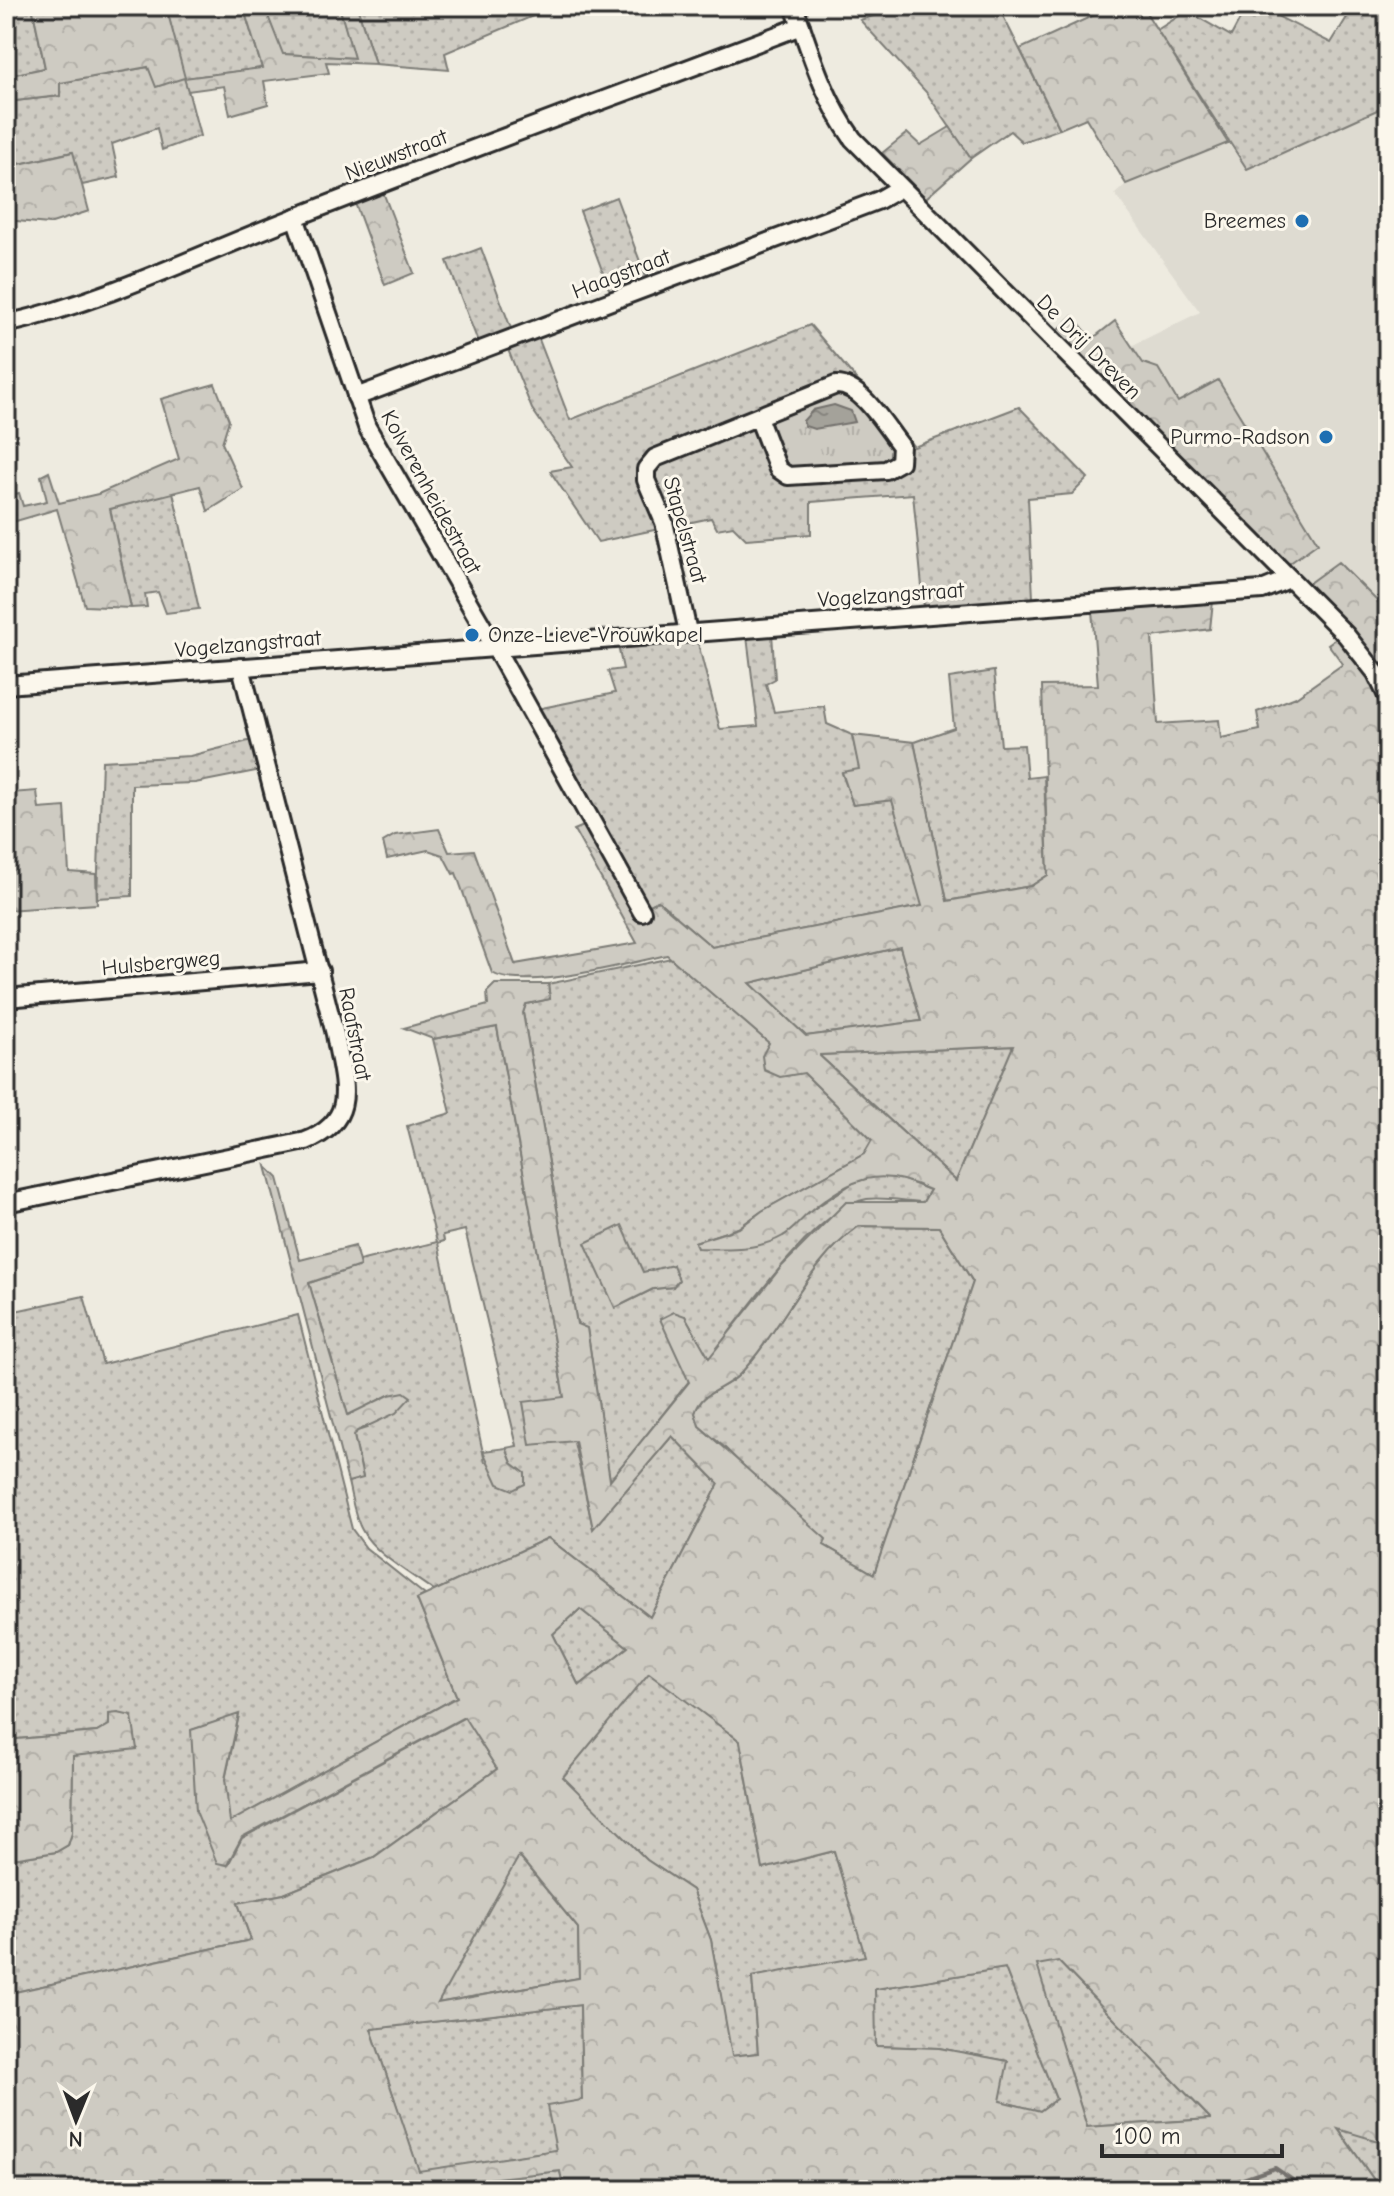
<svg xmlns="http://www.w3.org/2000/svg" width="1394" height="2196" font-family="'Comic Neue',sans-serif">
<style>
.built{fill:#dedbd1}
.grass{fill:url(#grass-dots);stroke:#7c7b76;stroke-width:2;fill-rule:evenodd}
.forest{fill:url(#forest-crowns);stroke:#7c7b76;stroke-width:2;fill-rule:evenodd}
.wetland{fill:url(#wetland-marsh);stroke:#7c7b76;stroke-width:2}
.park{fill:url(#park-tufts);stroke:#7c7b76;stroke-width:2}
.water{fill:url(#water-ripples);stroke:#74726e;stroke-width:2}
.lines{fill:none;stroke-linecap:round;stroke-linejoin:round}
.stream{stroke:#74726e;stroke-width:4}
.minor-casing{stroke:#2b2b2b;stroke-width:22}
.minor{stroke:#fbf7ec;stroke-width:16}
.poi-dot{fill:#1f6fb2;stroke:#fbf7ec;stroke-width:3}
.labels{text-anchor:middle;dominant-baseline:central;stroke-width:6;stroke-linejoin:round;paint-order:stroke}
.street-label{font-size:22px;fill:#2b2b2b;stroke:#fbf7ec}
.poi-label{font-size:22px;fill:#2b2b2b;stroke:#fbf7ec;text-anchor:end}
</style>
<defs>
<pattern id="grass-dots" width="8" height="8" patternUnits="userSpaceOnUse" patternTransform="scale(2)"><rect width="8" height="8" fill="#cecbc2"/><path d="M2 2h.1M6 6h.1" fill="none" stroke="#b1aea7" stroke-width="1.8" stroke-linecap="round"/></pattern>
<pattern id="forest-crowns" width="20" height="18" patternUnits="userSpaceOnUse" patternTransform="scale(2)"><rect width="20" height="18" fill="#cecbc2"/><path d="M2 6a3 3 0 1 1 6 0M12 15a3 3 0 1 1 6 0" fill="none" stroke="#b1aea7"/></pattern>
<pattern id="wetland-marsh" width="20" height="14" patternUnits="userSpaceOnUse" patternTransform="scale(2)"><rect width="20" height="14" fill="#cecbc2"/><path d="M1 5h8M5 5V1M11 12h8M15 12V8" fill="none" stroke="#b1aea7"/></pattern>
<pattern id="park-tufts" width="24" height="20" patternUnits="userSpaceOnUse" patternTransform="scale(2)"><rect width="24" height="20" fill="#cecbc2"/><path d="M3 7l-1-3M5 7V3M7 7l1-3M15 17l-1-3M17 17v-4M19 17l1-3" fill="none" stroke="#b1aea7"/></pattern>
<pattern id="water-ripples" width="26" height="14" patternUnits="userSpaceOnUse" patternTransform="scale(2)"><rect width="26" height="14" fill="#a4a29a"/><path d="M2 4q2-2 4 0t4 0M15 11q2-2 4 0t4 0" fill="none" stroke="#86847e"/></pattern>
</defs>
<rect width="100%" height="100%" fill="#eeebe0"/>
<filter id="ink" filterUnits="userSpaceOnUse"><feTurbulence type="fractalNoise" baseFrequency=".0125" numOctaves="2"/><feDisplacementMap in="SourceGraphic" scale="16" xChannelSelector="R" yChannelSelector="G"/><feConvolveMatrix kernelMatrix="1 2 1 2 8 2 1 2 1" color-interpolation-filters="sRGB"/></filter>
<g filter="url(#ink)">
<path class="built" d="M1388,105V612L1338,562L1305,586L1286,566L1317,542L1218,380L1178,403L1158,368L1143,364L1131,346L1200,312L1115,194L1126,184L1228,143L1247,169Z"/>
<g class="grass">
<path d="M6,6H32L45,68L6,76Z"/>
<path d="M166,6H243L262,68L185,78L200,136L162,150L157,128L112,144L119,177L82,185L72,152L6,167V102L59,96V83L148,67L184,78Z"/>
<path d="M264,6H339L355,58L282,54Z"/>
<path d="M357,6H544L545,11L445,53L449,70L375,64Z"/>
<path d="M905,6H998L1060,129L1022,142L1010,131L971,158L926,92L860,20Z"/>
<path d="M1247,6H1257L1331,43L1354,6H1388V105L1247,169L1157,30L1187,11L1231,36Z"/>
<path d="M616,197L648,283L612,297L580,211Z"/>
<path d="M481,248L513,334L480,347L447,261Z"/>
<path d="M810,325L914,447L1019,407L1088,478L1072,494L1028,498L1033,598L924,607L913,494L811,502V534L746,539L733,526L717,529L711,518L598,542L550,471L572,467L532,409L507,347L538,337L570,420Z"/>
<path d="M173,492L199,609L166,613L158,592L145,594L147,607L131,608L110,509Z"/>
<path d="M772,633L775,679L766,684L774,712L824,706L827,724L852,735L860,770L842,773L853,805L892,800L923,906L712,947L658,901L646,907L537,709L615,693L608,671L623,669L618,646L697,639L720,729L758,726L747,636Z"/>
<path d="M994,671L1001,746L1024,745L1027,778L1044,776L1048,875L1031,886L947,901L914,742L954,728L949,678Z"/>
<path d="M256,739L261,770L195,783L132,785V896L97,898L102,761L190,756Z"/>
<path d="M900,947L921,1021L806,1036L750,983Z"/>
<path d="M671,958L804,1073L872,1140L864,1154L762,1211L738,1228L695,1242L697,1248L809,1212L853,1183L870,1177L891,1175L930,1190L923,1202C905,1201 884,1197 867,1199C816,1207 741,1318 709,1359L685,1316L661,1319L689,1381L610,1481L587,1329L577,1324L523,1013L526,1004L550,999L548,984ZM673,1265V1287L653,1289L615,1308Z"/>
<path d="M497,1027L564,1397L593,1528L672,1436L719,1484L650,1617L548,1538L434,1591C412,1574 375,1555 362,1530C354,1516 352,1498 348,1482L363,1477L354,1436L357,1431L367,1428L389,1395L348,1416L309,1283L359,1266V1261L437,1242L407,1126L451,1113L433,1039ZM465,1230L517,1446L506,1448L512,1463L485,1462L438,1243L444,1241L443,1235Z"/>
<path d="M1014,1046L956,1181L819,1055Z"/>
<path d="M859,1226L939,1227L973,1282L874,1574L824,1545L723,1446L699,1426L695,1413C702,1390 725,1390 740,1374C783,1328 807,1263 859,1226Z"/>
<path d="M84,1296L103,1364L298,1315L352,1529L366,1548L425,1595L417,1599L457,1697L229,1823L225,1780L239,1715L192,1730L228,1865L242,1838L465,1717L497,1769L374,1857L284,1894L238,1903L251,1940L6,1994V1860L56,1852L68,1845L72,1833L73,1755L137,1748L109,1725L97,1732L6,1740V1313Z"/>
<path d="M580,1609L628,1647L579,1686L553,1634Z"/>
<path d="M649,1672L740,1741L763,1869L834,1851L866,1957L752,1977L758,2053L731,2056L711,1940L692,1890L647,1860L562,1777Z"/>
<path d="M518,1855L578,1928L579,1978L437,2003Z"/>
<path d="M1058,1961L1211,2119L1087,2127L1036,1964Z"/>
<path d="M1005,1968L1056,2099L1040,2111L999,2101L1007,2061L939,2048L875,2046V1989Z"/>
<path d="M580,2005L582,2100L556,2150L419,2172L371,2029Z"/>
<path d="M1337,2127L1388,2144V2190H1381Z"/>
<path d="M560,2171L564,2190H425L424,2186Z"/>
</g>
<g class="forest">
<path d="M32,6H166L185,78L262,68L243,6H264L283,54L354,58L339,6H357L375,64L326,62L329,73L264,81L268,104L230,115L224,86L188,91L184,78L156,87L148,67L60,83V96L6,102V76L45,68Z"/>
<path d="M1114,6H1142L1228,143L1126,184L1086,118L1060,129L1020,49Z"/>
<path d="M950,127L971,158L926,198L882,153L907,133L920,145Z"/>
<path d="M73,152L89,211L49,224L6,220V167Z"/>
<path d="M383,192L414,273L385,285L355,203Z"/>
<path d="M1073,316L1092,339L1115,321L1143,363L1158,368L1178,402L1218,380L1318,543L1286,566L1057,331Z"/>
<path d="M215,384L229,420L222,443L243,489L208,511L200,486L110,509L131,608L85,606L57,509L6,524V496L19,493L23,506L47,501L41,476L49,472L59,503L98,494L179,459L161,399Z"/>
<path d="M1338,562L1388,612V2144L1338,2129L1381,2190H564L560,2171L425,2186V2190H6V1994L251,1940L238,1903L284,1894L374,1857L497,1769L464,1717L242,1837L227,1865L217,1863L196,1811L191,1730L239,1714L225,1779L230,1822L457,1697L417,1599L548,1538L650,1617L719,1484L672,1436L593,1529L575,1441L530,1445L523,1402L564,1397L497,1027L433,1039L404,1028L488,1005L487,992L495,984H548L550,999L526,1004L523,1013L577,1324L587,1328L610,1480L689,1382L660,1319L674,1312L685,1316L709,1358L782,1266L846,1202H923L930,1190C881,1166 851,1177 811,1211C801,1219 794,1230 783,1236C757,1251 726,1249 697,1248L695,1242L739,1228L762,1211L864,1154L872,1140L804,1073L780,1077L764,1070L762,1056L769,1043L667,955C628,963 524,992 492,973L456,873L453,874L443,855L428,850L387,859L383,842L395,835L439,829L449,852L474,850L515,964L637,943L574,830L586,825L636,912L658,901L712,947L922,906L892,800L853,805L842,772L859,769L852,735L914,742L947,901L1031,886L1048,875L1042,686L1098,685L1092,610L1213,601L1210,629L1152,637L1158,724L1219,720L1221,738L1260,730L1257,712L1296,697L1343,664L1328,644L1346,631L1305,586ZM900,947L921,1021L806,1036L750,983ZM1013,1046L956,1181L820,1056V1055ZM859,1226L939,1227L973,1282L874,1574L824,1545L826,1539L699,1426L695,1413C702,1390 725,1390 740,1374C783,1328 807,1263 859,1226ZM580,1609L628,1647L579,1686L553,1634ZM649,1673L740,1741L763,1869L834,1851L865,1956L752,1977L758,2053L732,2056L711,1940L692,1890L647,1860L563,1777ZM519,1856L578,1928L579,1978L438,2003ZM1058,1961L1210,2118V2119L1087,2127L1037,1965ZM1005,1968L1056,2099L1040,2111L1000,2101L1008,2061L939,2048L876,2046L875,1989ZM580,2005L582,2100L547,2106L556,2150L419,2171L371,2029Z"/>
<path d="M6,735L11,793L37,791L39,809L65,807L69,872L96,874L97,904L6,910Z"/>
<path d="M266,1166L278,1178L300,1260L355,1246L360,1266L309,1283L348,1415L389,1395L404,1392L411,1397L396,1413L357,1431L354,1436L363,1478L348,1482Z"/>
<path d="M622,1225L643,1272L673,1265L679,1280L673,1287L653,1289L615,1308L585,1243Z"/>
<path d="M506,1448L512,1463L525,1473V1484L513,1490L498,1484L483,1451Z"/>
<path d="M118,1713L132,1716L137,1749L73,1756L72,1833L68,1845L56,1852L6,1860V1740L97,1732L109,1725V1714Z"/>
</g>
<path class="wetland" d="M551,2179L554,2190H478Z"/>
<path class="park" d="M837,391L849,392L897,447L893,464L786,471L768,422L771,417Z"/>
<path class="water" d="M834,405L851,411L855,422L814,429L805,426L803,421L813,410Z"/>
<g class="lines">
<path class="stream" d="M1211,2190L1275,2168L1307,2190"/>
<g class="minor-casing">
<g id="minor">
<path d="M794,6C811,54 823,97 853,139L1346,635L1376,673L1388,698"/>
<path d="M295,217L367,427L502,660L642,912"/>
<path d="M6,324C106,301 200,254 296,217C463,151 633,90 801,26"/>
<path d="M356,397L879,200L900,188"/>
<path d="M688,632L664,522L646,480V469L655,458L836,385C862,384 886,428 901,446L900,462L886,470L788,476L778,469L758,417"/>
<path d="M6,685L1262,590L1289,579"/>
<path d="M6,998L320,971"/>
<path d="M6,1203L306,1141C360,1119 343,1082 335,1034L241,667"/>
</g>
</g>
<use href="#minor" class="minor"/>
</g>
</g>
<g class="poi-dot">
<circle cx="1302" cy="221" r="8"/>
<circle cx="1326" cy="437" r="8"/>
<circle cx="472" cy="635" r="8"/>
</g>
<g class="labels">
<g class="street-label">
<text transform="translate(396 155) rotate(-21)">Nieuwstraat</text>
<text transform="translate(621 274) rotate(-21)">Haagstraat</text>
<text transform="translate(1089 347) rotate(45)">De Drij Dreven</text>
<text transform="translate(431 492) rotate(61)">Kolverenheidestraat</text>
<text transform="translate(685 530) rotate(74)">Stapelstraat</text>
<text transform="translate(891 595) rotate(-4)">Vogelzangstraat</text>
<text transform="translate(248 644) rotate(-5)">Vogelzangstraat</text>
<text transform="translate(161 963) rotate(-5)">Hulsbergweg</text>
<text transform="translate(355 1034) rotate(79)">Raafstraat</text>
</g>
<g class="poi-label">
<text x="1286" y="221">Breemes</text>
<text x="1310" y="437">Purmo-Radson</text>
<text x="488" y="635" text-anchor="start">Onze-Lieve-Vrouwkapel</text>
</g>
</g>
<rect width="1394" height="2196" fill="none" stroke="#fbf7ec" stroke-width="32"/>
<rect x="16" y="16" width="1362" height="2164" fill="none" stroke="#2b2b2b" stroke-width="3" filter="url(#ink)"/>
<g transform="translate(76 2120) rotate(181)" stroke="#fbf7ec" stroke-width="6" paint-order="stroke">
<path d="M0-6L14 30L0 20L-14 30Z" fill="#2b2b2b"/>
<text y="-12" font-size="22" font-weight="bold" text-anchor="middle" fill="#2b2b2b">N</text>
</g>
<path d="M1102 2144v12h180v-12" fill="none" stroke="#2b2b2b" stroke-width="4"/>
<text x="1114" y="2144" font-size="24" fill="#2b2b2b" stroke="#fbf7ec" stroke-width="6" paint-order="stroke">100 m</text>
</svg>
